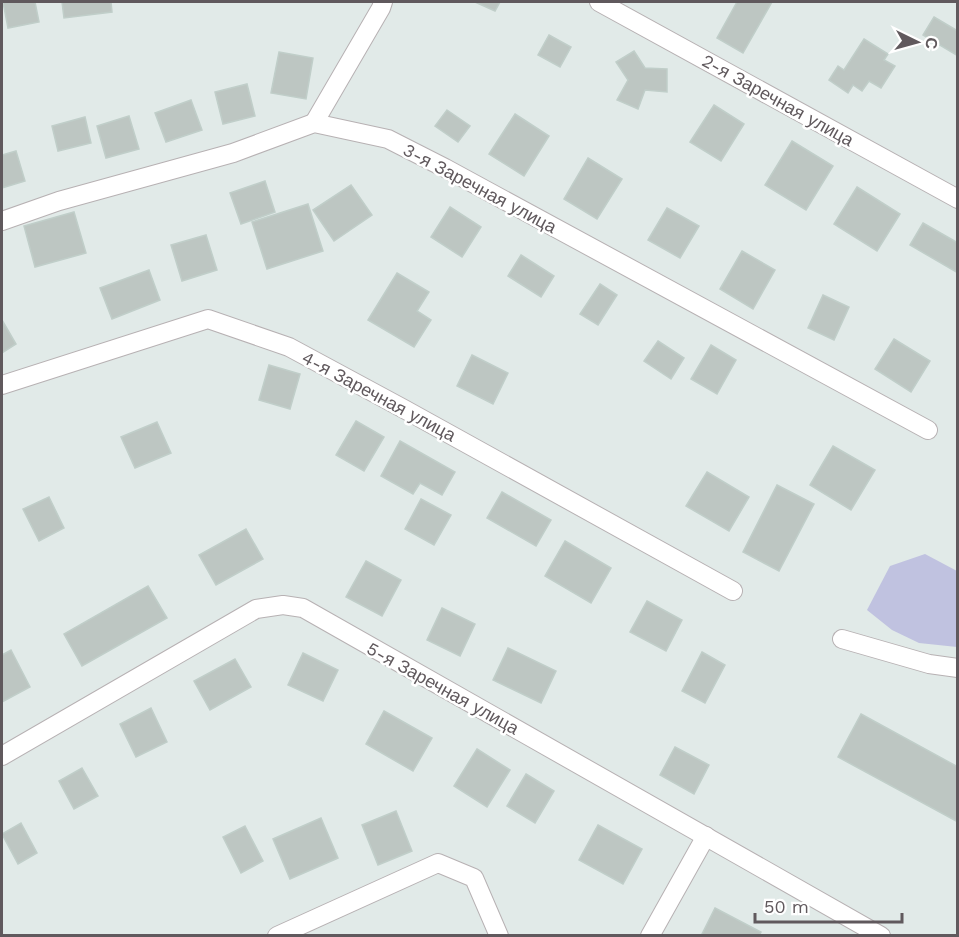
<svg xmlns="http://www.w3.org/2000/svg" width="959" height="937" font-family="'Work Sans',sans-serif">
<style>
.green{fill:#c0c2e0}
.building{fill:#bdc6c2;stroke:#c0cec9;stroke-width:1.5}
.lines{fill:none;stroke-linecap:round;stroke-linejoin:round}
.minor-casing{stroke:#b7b1b3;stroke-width:20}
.minor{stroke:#fff;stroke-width:18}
.labels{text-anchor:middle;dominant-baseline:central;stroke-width:5;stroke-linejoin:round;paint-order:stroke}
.street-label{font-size:18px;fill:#60595d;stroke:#fff}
</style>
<rect width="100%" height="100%" fill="#e1eae8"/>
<path class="green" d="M925,554L957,571V647L919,643L892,630L867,610L890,566Z"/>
<g class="building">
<path d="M3,2H35L39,22L8,28Z"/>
<path d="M62,2H111L112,12L64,18Z"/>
<path d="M475,2H500L495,11Z"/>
<path d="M737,2H772L743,53L717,38Z"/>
<path d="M934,17L956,30L958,28V56L923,35Z"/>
<path d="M549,35L571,47L560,67L538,55Z"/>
<path d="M864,39L888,54L884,60L895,66L881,88L869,81L862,91L853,85L848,93L829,80L838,66L844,70Z"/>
<path d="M634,51L645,68L667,69V92L645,90L638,109L617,100L628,80L616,62Z"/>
<path d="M279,52L313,58L306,99L271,93Z"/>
<path d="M247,84L255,116L223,124L215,92Z"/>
<path d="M191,100L202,130L166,142L155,113Z"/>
<path d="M714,105L744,124L721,161L690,142Z"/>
<path d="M447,110L470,126L458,142L435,126Z"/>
<path d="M515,114L549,136L524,176L489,154Z"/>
<path d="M129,116L139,149L106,158L97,126Z"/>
<path d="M85,117L91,143L58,151L52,126Z"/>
<path d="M792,141L833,166L806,210L765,185Z"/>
<path d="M16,151L25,181L2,188V155Z"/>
<path d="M588,158L622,179L597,219L564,199Z"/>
<path d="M265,181L275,212L241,224L230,193Z"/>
<path d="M351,185L372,215L334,241L313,210Z"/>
<path d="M857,187L900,214L877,251L834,224Z"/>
<path d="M308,204L323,251L267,269L252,222Z"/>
<path d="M450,207L481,227L462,257L431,237Z"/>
<path d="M667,208L699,226L680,258L648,240Z"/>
<path d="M74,212L86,253L35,267L24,226Z"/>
<path d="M923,223L958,243V273L910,245Z"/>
<path d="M206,235L217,270L182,281L171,245Z"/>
<path d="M742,251L775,270L753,309L720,289Z"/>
<path d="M521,255L554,276L541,297L508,276Z"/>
<path d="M149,270L160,300L112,319L100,288Z"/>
<path d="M397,273L429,292L417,311L431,320L414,347L368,320Z"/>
<path d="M600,284L617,295L598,325L580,314Z"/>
<path d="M823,295L849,307L834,340L808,328Z"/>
<path d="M2,320L16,344L2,353Z"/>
<path d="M894,339L930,361L911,392L875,369Z"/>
<path d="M658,341L684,358L671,379L644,361Z"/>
<path d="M711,345L736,360L717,394L691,379Z"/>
<path d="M472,355L508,373L493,404L457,386Z"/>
<path d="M269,365L300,374L290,409L259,400Z"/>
<path d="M356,421L384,437L364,471L336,455Z"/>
<path d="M157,422L171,453L135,468L121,437Z"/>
<path d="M400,441L455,472L442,495L420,483L413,494L381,476Z"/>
<path d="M833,446L875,470L851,510L810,485Z"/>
<path d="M707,472L749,497L729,531L686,506Z"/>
<path d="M777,485L814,504L779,571L743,552Z"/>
<path d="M502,492L551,520L536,546L487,518Z"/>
<path d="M49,497L64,528L39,541L23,509Z"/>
<path d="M421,499L451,515L434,545L405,529Z"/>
<path d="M246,529L263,559L216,585L199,555Z"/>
<path d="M565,541L611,568L591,603L545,576Z"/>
<path d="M366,561L401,580L382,616L346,597Z"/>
<path d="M148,586L167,618L82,666L64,634Z"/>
<path d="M647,601L682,620L666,651L630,632Z"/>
<path d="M442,608L475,624L460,656L427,640Z"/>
<path d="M508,648L556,671L541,703L493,680Z"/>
<path d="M11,650L30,687L2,702V655Z"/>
<path d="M702,652L725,665L705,703L682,691Z"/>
<path d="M303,653L338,670L323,701L288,685Z"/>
<path d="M235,659L251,687L210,710L194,681Z"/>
<path d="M151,708L167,742L136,757L120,724Z"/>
<path d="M384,711L432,738L413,771L366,744Z"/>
<path d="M861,714L958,767V822L838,757Z"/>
<path d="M675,747L709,765L694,794L660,775Z"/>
<path d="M477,749L510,770L487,807L454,786Z"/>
<path d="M82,768L98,796L74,809L59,781Z"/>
<path d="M526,774L554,791L535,823L507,806Z"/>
<path d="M396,811L412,851L378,865L362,825Z"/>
<path d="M321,818L338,858L290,879L273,839Z"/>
<path d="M21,823L37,853L18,864L2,834Z"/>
<path d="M598,825L642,849L623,884L579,860Z"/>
<path d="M245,826L263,861L241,873L223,837Z"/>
<path d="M715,908L761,932L759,936H701Z"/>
</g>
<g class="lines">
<g class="minor-casing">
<g id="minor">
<path d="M599,2L958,199"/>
<path d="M314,123L381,8L383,2"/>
<path d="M2,221L59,201L233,153L314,123L388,139L445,168L928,430"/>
<path d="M2,385L208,319L289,347L404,409L733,591"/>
<path d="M842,639L929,664L958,668"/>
<path d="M2,756L256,609L283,605L303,608L881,936"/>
<path d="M277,936L438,863L474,878L499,936"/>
<path d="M650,936L706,836"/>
</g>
</g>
<use href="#minor" class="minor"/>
</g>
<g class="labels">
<g class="street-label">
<text transform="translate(778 100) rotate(29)">2-я Заречная улица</text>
<text transform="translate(480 188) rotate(28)">3-я Заречная улица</text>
<text transform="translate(379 396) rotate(28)">4-я Заречная улица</text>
<text transform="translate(443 688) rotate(29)">5-я Заречная улица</text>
</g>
</g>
<rect width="959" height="937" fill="none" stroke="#60595d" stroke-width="6"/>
<g transform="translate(917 42) rotate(95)" stroke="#ffffff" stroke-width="4.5" paint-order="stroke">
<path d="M0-4.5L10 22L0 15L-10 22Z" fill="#60595d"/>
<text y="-9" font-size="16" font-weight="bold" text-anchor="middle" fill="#60595d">С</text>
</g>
<path d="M755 913v9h147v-9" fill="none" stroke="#60595d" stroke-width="3"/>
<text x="764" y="913" font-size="18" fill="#60595d" stroke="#ffffff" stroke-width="4.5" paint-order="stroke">50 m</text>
</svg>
